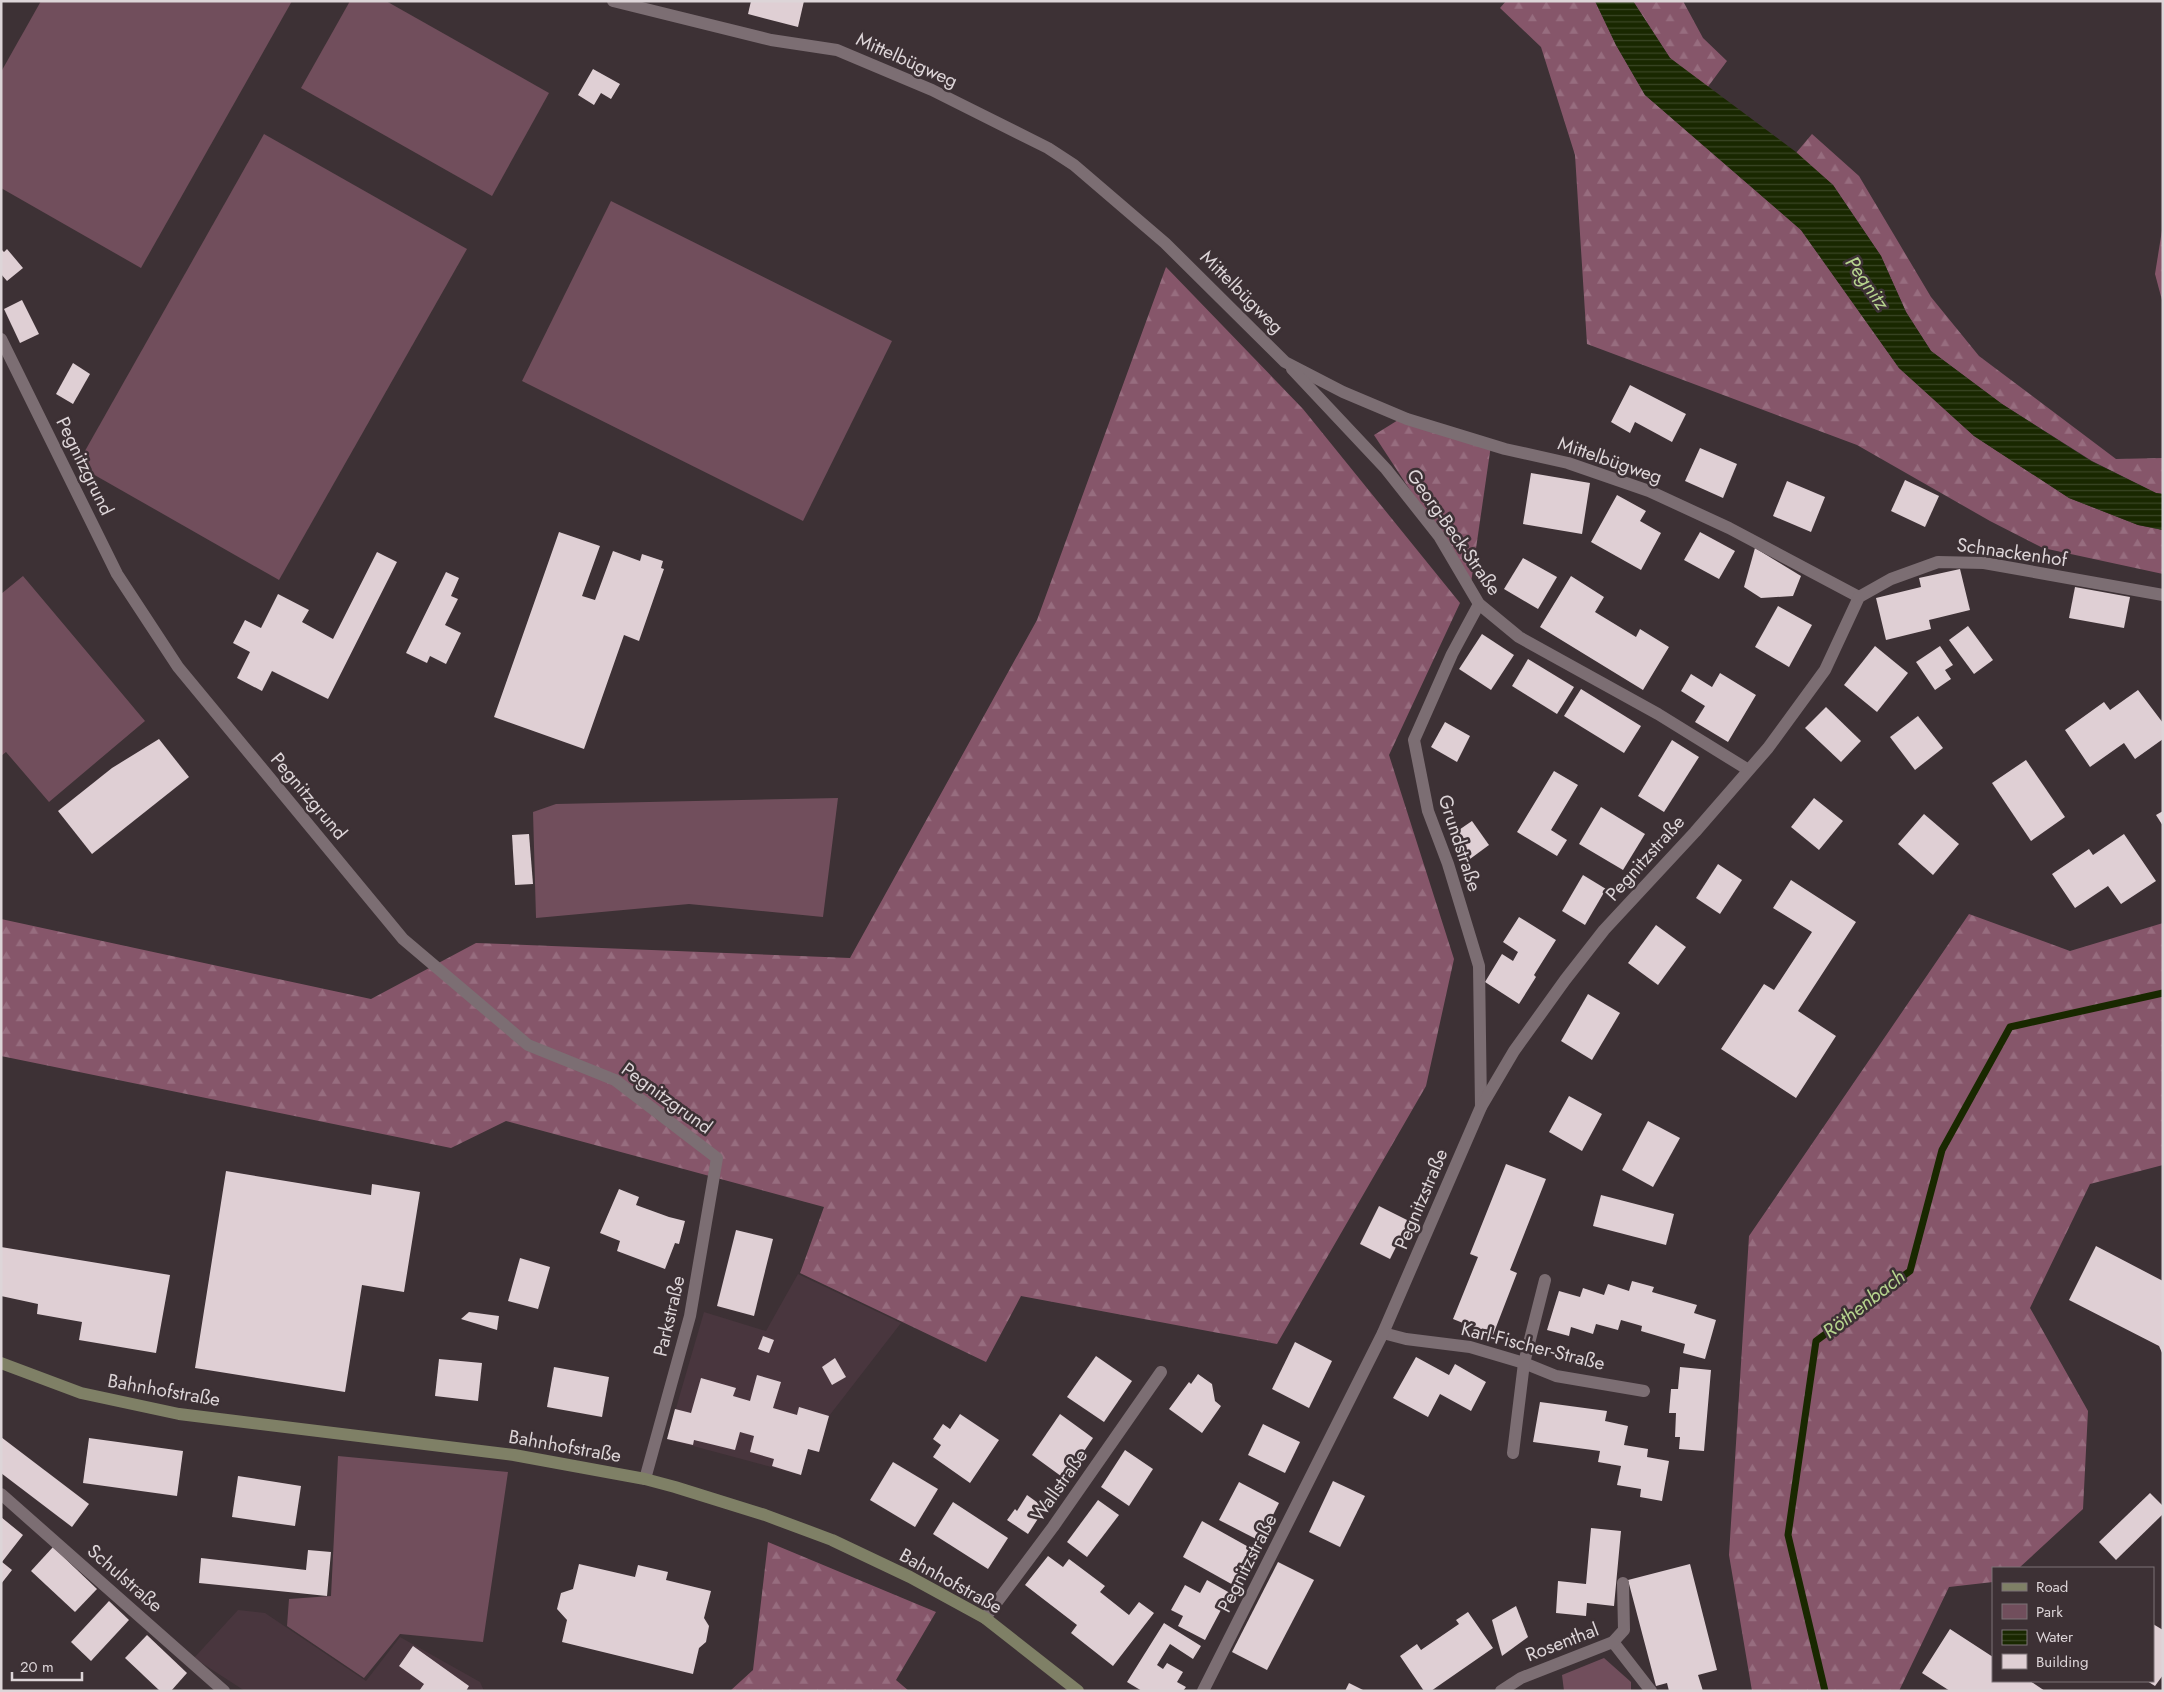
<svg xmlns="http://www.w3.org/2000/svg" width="2164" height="1692" font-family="Jost,sans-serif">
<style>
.built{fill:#49363e}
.forest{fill:url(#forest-firs)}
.park{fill:#714e5c}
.water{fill:url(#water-rules)}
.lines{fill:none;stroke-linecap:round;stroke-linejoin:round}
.stream{stroke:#192800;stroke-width:7}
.building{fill:#dfcfd4}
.street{stroke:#7c6e73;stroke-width:12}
.secondary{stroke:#7f8066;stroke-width:12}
.labels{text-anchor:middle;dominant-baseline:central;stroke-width:5;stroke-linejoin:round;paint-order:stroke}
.street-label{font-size:19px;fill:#ddd5d8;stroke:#3d3135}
.water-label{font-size:20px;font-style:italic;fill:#b6d48e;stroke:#3d3135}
</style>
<defs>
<pattern id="forest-firs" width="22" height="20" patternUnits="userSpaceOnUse" patternTransform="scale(1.25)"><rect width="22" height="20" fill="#86566a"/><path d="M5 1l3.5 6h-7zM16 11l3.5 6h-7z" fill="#976d7f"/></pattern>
<pattern id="water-rules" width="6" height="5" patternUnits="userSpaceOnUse" patternTransform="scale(1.25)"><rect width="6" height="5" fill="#192800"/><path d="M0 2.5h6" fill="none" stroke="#3a4624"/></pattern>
</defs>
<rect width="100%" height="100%" fill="#3d3135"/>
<g class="built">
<path d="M798,1274L901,1323L829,1416L819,1452L808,1449L801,1475L667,1439L704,1312L766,1331Z"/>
<path d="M238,1610L265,1613L366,1681L400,1637L480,1682L484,1691H245L194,1658Z"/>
</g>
<g class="forest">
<path d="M1506,1H1595L1616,45L1645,95L1801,230L1899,368L1974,436L2069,498L2138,525L2163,530V574L2043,548L1990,521L1857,445L1587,344L1575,155L1541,47L1500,8Z"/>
<path d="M1633,1H1683L1703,38L1727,61L1707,88L1670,58Z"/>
<path d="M1812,134L1859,176L1931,297L1979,356L2116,459L2163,458V494L2156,493L2092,461L2002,404L1931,351L1906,312L1881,256L1833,185L1796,153Z"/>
<path d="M2163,224V304L2155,274Z"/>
<path d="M1166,267L1303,409L1460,603L1389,755L1454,959L1426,1086L1277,1344L1021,1296L986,1362L800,1273L824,1207L506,1121L451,1148L1,1056V919L371,999L476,943L850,958L1037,620Z"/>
<path d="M1403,417L1491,445L1471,583L1374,435Z"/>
<path d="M1969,914L2070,951L2163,923V1165L2090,1184L2030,1308L2088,1411L2083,1509L2019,1568H1993V1582L1949,1587L1899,1691H1752L1729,1555L1749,1236Z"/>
<path d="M768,1542L936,1612L896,1680L909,1691H730L753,1670Z"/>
</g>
<g class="park">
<path d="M41,1H292L141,268L1,188V72Z"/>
<path d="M350,1H386L549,93L492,196L301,88Z"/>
<path d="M264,134L467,249L279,580L77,465Z"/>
<path d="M611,201L892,341L803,521L522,381Z"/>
<path d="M23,576L145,721L49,802L6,752L1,756V594Z"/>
<path d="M838,798L823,917L689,904L536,918L533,812L556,804Z"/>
<path d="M338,1456L508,1472L483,1642L400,1634L364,1678L287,1626L289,1599L331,1596Z"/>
<path d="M1604,1658L1631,1682V1691H1564L1562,1675Z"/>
</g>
<path class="water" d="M1595,1H1633L1670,58L1796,152L1833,185L1881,256L1906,312L1931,351L2002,404L2091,461L2156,493L2163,494V530L2138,525L2069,498L1974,436L1899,368L1801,230L1645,95L1616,45Z"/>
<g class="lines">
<path class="stream" d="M1825,1691L1788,1535L1816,1341L1910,1271L1942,1150L2010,1027L2163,993"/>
</g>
<g class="building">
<path d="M751,1H804L798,27L748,14Z"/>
<path d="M593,69L620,84L611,99L601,93L594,105L578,95Z"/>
<path d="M1,249L4,252L7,249L23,268L7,281L1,274Z"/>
<path d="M22,300L39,334L20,343L4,309Z"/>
<path d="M73,363L90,374L73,404L56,394Z"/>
<path d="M1630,385L1686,414L1672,442L1635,422L1630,433L1611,422Z"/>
<path d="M1700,448L1737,464L1723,498L1685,481Z"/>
<path d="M1531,473L1590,483L1582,534L1523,524Z"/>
<path d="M1905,480L1939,496L1925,527L1891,511Z"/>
<path d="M1787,481L1825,497L1811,532L1773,516Z"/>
<path d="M1617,495L1646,511L1640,521L1661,533L1641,570L1591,542Z"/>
<path d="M559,532L600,546L582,596L595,600L613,551L640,561L642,554L663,561L661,568L664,569L639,641L624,635L584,749L494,717Z"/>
<path d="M1700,532L1735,551L1719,579L1684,560Z"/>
<path d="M1755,548L1801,576L1793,596L1761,598L1744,587Z"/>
<path d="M377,552L397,562L328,699L272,671L262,691L237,678L250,652L233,643L245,620L261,628L278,594L309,610L302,622L333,639Z"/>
<path d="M1523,558L1557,577L1538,609L1504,589Z"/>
<path d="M1960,569L1970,610L1929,620L1931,629L1886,640L1876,598L1921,587L1919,578Z"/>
<path d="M446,572L459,578L451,596L458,599L445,625L461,633L446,664L430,656L427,663L406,653Z"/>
<path d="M1571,576L1604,597L1595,612L1636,637L1640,629L1669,647L1643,690L1540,627Z"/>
<path d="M2075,587L2130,597L2124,628L2069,618Z"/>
<path d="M1778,606L1812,625L1789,667L1755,647Z"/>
<path d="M1968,626L1993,660L1974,674L1949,640Z"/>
<path d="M1482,634L1514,655L1491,690L1459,669Z"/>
<path d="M1875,646L1908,673L1877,712L1844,685Z"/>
<path d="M1940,646L1953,665L1945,670L1951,679L1935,690L1916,662Z"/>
<path d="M1528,659L1574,687L1557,714L1512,686Z"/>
<path d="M1720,673L1756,695L1728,742L1695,722L1705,706L1681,691L1691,674L1712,687Z"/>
<path d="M1581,689L1641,726L1624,753L1564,716Z"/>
<path d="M2138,690L2163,723V739L2135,759L2124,743L2090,767L2065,730L2104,702L2110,710Z"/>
<path d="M1826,707L1861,741L1841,762L1805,728Z"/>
<path d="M1918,716L1943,748L1915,770L1890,737Z"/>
<path d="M1445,722L1470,736L1457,762L1431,747Z"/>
<path d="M159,739L189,777L92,854L58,811L112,768Z"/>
<path d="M1672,740L1699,757L1664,812L1638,796Z"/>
<path d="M2026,760L2065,817L2031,841L1992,783Z"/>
<path d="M1554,771L1578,785L1551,830L1567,840L1557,856L1517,832Z"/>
<path d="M1814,798L1843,821L1819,850L1791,827Z"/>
<path d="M1601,807L1645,834L1623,870L1579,844Z"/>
<path d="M2163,811V826L2156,815Z"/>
<path d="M1924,814L1959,844L1933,875L1898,844Z"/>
<path d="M1472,821L1489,845L1470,859L1453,834Z"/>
<path d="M529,834L533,884L515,885L512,835Z"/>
<path d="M2124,834L2156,881L2121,904L2108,886L2075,908L2052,874L2089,849L2093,855Z"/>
<path d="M1718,864L1742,880L1720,914L1696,898Z"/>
<path d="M1583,875L1606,889L1585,925L1562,911Z"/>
<path d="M1791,880L1856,922L1798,1011L1836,1036L1796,1098L1721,1049L1764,984L1774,990L1812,932L1773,908Z"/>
<path d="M1519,917L1556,940L1534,975L1536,977L1519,1004L1485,982L1502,954L1513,961L1518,952L1503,942Z"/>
<path d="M1656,925L1686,947L1658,985L1628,963Z"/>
<path d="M1588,994L1620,1013L1592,1060L1561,1041Z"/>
<path d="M1569,1096L1602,1114L1582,1151L1549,1132Z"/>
<path d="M1648,1121L1680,1138L1653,1187L1622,1170Z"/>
<path d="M1506,1164L1546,1179L1510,1270L1517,1273L1493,1335L1453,1319L1478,1257L1470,1254Z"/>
<path d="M226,1171L371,1195L372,1184L420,1192L404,1292L362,1285L345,1392L195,1368Z"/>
<path d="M619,1189L639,1197L636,1205L669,1217L685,1221L679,1244L675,1243L665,1269L617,1251L620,1241L600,1233Z"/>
<path d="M1601,1195L1674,1214L1666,1245L1593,1226Z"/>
<path d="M1379,1206L1409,1221L1390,1259L1360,1244Z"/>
<path d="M736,1230L773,1239L754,1316L717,1306Z"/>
<path d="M2096,1246L2163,1281V1355L2159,1346L2069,1300Z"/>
<path d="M1,1247L170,1275L156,1353L79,1340L82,1322L37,1314L38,1304L1,1296Z"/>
<path d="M520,1258L550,1267L538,1309L508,1301Z"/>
<path d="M1632,1281L1654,1287L1652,1292L1697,1305L1694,1313L1716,1320L1705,1359L1683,1353L1685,1344L1641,1331L1642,1326L1621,1320L1618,1330L1596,1324L1593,1334L1571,1327L1569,1336L1547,1330L1559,1291L1580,1297L1583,1288L1604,1295L1608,1284L1629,1291Z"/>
<path d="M469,1312L499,1316L497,1330L461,1319Z"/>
<path d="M763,1336L774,1340L769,1353L758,1349Z"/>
<path d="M1295,1342L1332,1361L1309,1408L1272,1389Z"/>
<path d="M1096,1356L1132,1381L1104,1422L1067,1397Z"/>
<path d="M1416,1357L1449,1375L1455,1364L1486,1382L1471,1411L1440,1394L1428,1417L1393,1398Z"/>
<path d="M835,1358L846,1377L832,1385L822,1367Z"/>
<path d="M439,1359L482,1363L478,1401L435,1396Z"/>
<path d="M554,1367L609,1377L602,1417L547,1407Z"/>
<path d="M1680,1367L1711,1370L1704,1451L1679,1449L1680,1437H1675L1676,1413H1669L1671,1389H1678Z"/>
<path d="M1198,1374L1212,1384L1215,1401L1221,1406L1202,1433L1169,1409L1189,1382L1191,1384Z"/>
<path d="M757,1375L781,1382L773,1408L797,1415L799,1407L829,1416L819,1452L808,1449L801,1475L772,1466L774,1459L750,1452L754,1436L740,1432L735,1450L694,1440L693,1445L667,1439L675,1409L691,1413L701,1378L736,1388L733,1396L750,1401Z"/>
<path d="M1540,1402L1607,1411L1605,1421L1628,1426L1624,1445L1648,1449L1647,1457L1669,1461L1662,1501L1640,1497L1641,1489L1617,1485L1621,1466L1598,1462L1600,1451L1533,1442Z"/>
<path d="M960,1414L999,1440L970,1483L933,1457L941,1445L933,1439L943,1424L950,1429Z"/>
<path d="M1060,1414L1093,1438L1065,1479L1032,1455Z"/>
<path d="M1263,1424L1300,1442L1285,1473L1248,1455Z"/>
<path d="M1,1437L89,1504L72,1527L1,1473Z"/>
<path d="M89,1438L183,1451L177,1496L83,1483Z"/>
<path d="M1125,1450L1153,1469L1129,1506L1101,1487Z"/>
<path d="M893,1462L938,1489L915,1527L870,1500Z"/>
<path d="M238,1476L301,1486L295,1526L232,1517Z"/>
<path d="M1333,1481L1365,1496L1340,1547L1309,1532Z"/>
<path d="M1239,1482L1279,1503L1260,1541L1219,1520Z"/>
<path d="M2150,1493L2163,1506V1514L2116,1560L2099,1542Z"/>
<path d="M1027,1495L1045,1508L1028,1534L1007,1520L1015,1509L1017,1511Z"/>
<path d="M1098,1500L1119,1515L1087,1557L1067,1542Z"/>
<path d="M953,1502L1008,1538L988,1569L933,1534Z"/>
<path d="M1,1517L23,1535L2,1562L12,1570L1,1584Z"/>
<path d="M1202,1521L1254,1550L1235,1586L1183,1557Z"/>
<path d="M1591,1528L1621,1531L1614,1606L1587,1603L1586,1616L1556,1613L1558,1581L1586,1584Z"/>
<path d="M53,1547L97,1589L75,1612L31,1571Z"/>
<path d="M308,1550L331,1552L327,1596L199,1583L201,1558L306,1570Z"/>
<path d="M1048,1556L1063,1567L1069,1559L1105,1586L1100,1592L1129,1615L1139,1602L1154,1613L1113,1666L1071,1633L1077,1625L1025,1585Z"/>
<path d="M1278,1562L1314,1580L1267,1670L1232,1652Z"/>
<path d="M579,1564L635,1577L638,1565L668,1572L666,1580L711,1591L704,1618L709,1626L706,1642L699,1648L693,1674L562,1642L567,1620L557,1609L561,1593L573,1589Z"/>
<path d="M1690,1564L1717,1670L1698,1675L1703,1691H1669L1667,1683L1656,1686L1628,1580Z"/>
<path d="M1207,1580L1230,1593L1205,1640L1178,1626L1183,1616L1171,1610L1185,1585L1200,1593Z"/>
<path d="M109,1601L129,1620L91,1661L71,1642Z"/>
<path d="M1516,1606L1528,1637L1502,1656L1492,1620Z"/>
<path d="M1468,1612L1493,1648L1431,1691H1424L1400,1656L1417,1644L1421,1650L1459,1624L1456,1620Z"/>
<path d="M1164,1623L1201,1646L1193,1659L1170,1644L1157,1665L1163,1669L1167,1663L1183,1672L1177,1682L1186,1687L1183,1691H1142L1127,1682Z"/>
<path d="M2153,1624L2163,1630V1675L2155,1686L2147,1681H2153Z"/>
<path d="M1950,1629L1993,1657V1681H2030L2045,1691H1950L1922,1673Z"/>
<path d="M147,1635L187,1673L171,1691H160L125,1658Z"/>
<path d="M413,1646L469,1686L466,1691H419L424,1684L399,1666Z"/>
<path d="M1349,1683L1365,1691H1345Z"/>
</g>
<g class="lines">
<g class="street">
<path d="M613,1L771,40L837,50L932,90L1048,148L1074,165L1165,243L1285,362L1343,392L1407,419L1505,449L1568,463L1649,491L1729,528L1859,597"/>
<path d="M1,339L117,574L178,667L403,939L528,1045L615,1080L717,1158L690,1316L645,1479"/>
<path d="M1292,369L1386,469L1439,536L1479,604L1519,637L1658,714L1747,769"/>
<path d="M1479,604L1452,654L1414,740L1428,811L1448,864L1479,966L1481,1107"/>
<path d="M1383,1333L1406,1339L1470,1347L1524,1363L1556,1376L1644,1391"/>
<path d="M1513,1453L1524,1363L1545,1280"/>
<path d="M1,1494L224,1691"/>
<path d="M985,1618L1053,1527L1161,1372"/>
<path d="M1613,1642L1651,1691"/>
<path d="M1203,1691L1383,1333L1481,1107L1514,1051L1565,980L1604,930L1695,832L1768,748L1825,670L1859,597L1891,579L1938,562L1984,563L2163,595"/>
<path d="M1501,1691L1521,1678L1613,1642L1624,1630L1623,1583"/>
</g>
<path class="secondary" d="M1,1363L81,1393L179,1414L514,1455L645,1479L675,1487L765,1515L832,1540L910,1577L985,1618L1078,1691"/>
</g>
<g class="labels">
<g class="street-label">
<text transform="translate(907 60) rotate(24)">Mittelbügweg</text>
<text transform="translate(1242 292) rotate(45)">Mittelbügweg</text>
<text transform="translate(1610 460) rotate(19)">Mittelbügweg</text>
<text transform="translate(85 466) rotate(64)">Pegnitzgrund</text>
<text transform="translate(1454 532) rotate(55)">Georg-Beck-Straße</text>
<text transform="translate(2012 552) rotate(8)">Schnackenhof</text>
<text transform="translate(309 796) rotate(50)">Pegnitzgrund</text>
<text transform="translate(1460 843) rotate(72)">Grundstraße</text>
<text transform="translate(1645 858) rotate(-48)">Pegnitzstraße</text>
<text transform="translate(667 1098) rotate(36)">Pegnitzgrund</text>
<text transform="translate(1421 1199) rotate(-67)">Pegnitzstraße</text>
<text transform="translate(669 1316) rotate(-77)">Parkstraße</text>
<text transform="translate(1533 1346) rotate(14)">Karl-Fischer-Straße</text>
<text transform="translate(164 1390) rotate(10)">Bahnhofstraße</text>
<text transform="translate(565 1446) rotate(10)">Bahnhofstraße</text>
<text transform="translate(1059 1485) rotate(-55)">Wallstraße</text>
<text transform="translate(1247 1563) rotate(-63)">Pegnitzstraße</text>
<text transform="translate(125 1578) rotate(41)">Schulstraße</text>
<text transform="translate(951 1581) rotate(29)">Bahnhofstraße</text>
<text transform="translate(1562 1642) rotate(-21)">Rosenthal</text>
</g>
<g class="water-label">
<text transform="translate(1867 283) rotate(55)">Pegnitz</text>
<text transform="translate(1864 1304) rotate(-38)">Röthenbach</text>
</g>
</g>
<rect width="2164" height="1692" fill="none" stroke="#ddd5d8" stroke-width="5"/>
<rect x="1992" y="1567" width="162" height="115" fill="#3d3135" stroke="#7d7376"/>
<rect x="2002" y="1583" width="25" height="8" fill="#7f8066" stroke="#7d7376"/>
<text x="2036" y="1592" font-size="15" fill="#ddd5d8">Road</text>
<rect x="2002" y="1604" width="25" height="15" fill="#714e5c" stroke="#7d7376"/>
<text x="2036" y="1617" font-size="15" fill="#ddd5d8">Park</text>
<rect x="2002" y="1630" width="25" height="15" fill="url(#water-rules)" stroke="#7d7376"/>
<text x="2036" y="1642" font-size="15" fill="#ddd5d8">Water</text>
<rect x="2002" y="1654" width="25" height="15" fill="#dfcfd4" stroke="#7d7376"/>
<text x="2036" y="1667" font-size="15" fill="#ddd5d8">Building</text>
<path d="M12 1672v8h70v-8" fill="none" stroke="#ddd5d8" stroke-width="2.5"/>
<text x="20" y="1672" font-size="15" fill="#ddd5d8" stroke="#3d3135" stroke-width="4" paint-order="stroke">20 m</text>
</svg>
